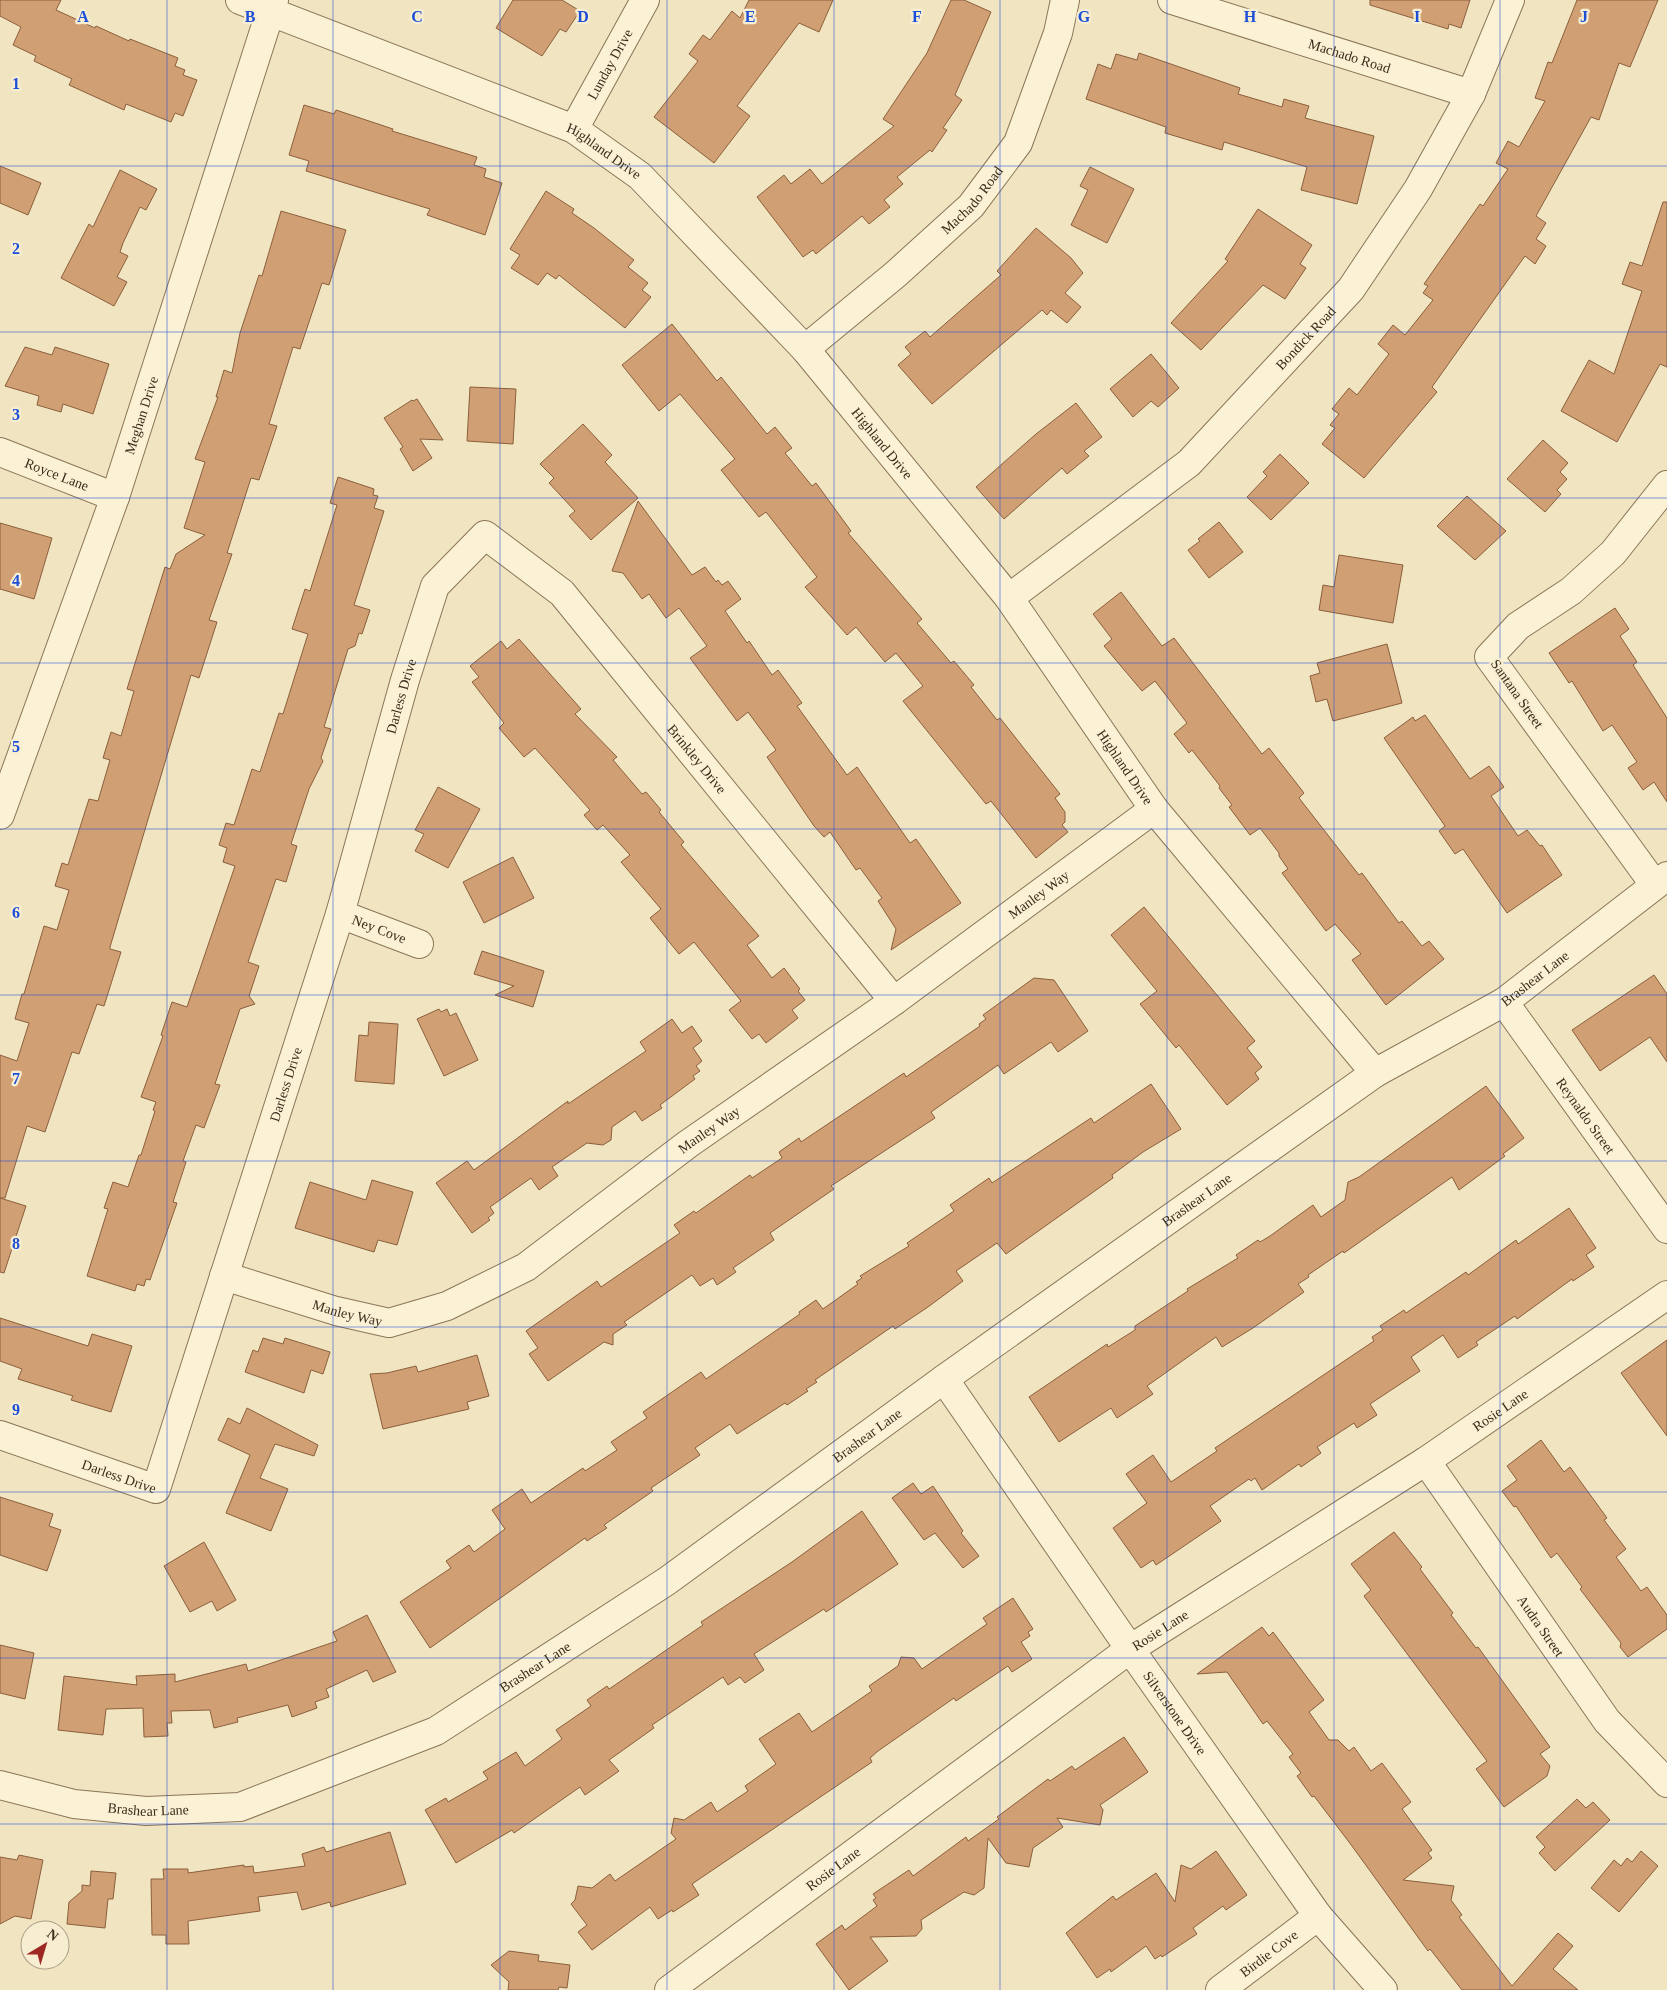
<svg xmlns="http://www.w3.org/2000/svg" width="1667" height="1990" font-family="Georgia,serif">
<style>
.building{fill:#d19f74;stroke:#8b5f3c}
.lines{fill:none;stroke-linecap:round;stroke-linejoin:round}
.minor-casing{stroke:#8b7557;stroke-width:30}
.minor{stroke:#fbf1d4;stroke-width:28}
.grid{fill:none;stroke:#1d4ed8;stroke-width:1;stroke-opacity:0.55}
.labels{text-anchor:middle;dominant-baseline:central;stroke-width:4.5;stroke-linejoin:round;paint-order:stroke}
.street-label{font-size:14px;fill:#392c1c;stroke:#f7eed1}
.grid-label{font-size:16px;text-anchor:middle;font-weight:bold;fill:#1d4ed8;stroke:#f7eed1;stroke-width:4.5;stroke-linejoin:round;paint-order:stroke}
</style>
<rect width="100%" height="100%" fill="#f0e4c1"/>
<g class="building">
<path d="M0,0H61L56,10L95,28L96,26L129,41L130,39L178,58L175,66L185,70L183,75L197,80L183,116L175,113L171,122L126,104L124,110L69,85L72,79L34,61L36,56L13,45L21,27L0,16Z"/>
<path d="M513,0H562L580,11L566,32L560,29L542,56L496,28Z"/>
<path d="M749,0H833L819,32L799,23L737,106L750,116L714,163L654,117L698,61L689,54L703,35L710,40L732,11L740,18Z"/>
<path d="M951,0H964L991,12L955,95L962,100L943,128L947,130L932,152L930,150L897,177L903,184L884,200L890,207L869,224L862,216L816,254L813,250L803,257L757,197L784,175L791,184L810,169L822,184L894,126L883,119L927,53Z"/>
<path d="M1370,0H1470L1461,28L1449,24L1448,29L1370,5Z"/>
<path d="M1577,0H1658L1630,67L1619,63L1599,120L1591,117L1536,216L1546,223L1536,239L1546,246L1535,264L1525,256L1432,387L1437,392L1364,478L1322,444L1335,428L1330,425L1339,414L1332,409L1349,388L1357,395L1389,354L1378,344L1393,325L1405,335L1433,300L1423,293L1428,286L1424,284L1480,204L1483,206L1508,169L1496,163L1508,141L1519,147L1545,101L1535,98L1548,62L1552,63Z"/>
<path d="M1139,53L1240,88L1238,94L1282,107L1284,99L1309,106L1305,118L1374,136L1357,204L1301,190L1307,167L1224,142L1222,150L1165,133L1166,127L1086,99L1098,64L1111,69L1116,54L1137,60Z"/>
<path d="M304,105L334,114L336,110L393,129L392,131L477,157L474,165L486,169L484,177L502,183L485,235L427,215L430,209L306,171L309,161L289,155Z"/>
<path d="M0,166L41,183L28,215L0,203Z"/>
<path d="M1090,167L1134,189L1107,243L1071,225L1088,190L1080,186Z"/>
<path d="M120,170L157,189L146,210L140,207L123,243L120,252L128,256L117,277L127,282L114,306L61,278L89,224L93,227Z"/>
<path d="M546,191L574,209L572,213L594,228L634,260L628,267L648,283L642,290L651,297L625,328L559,275L556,279L547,273L538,285L511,268L520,255L510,249Z"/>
<path d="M1663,202H1667V367L1660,364L1617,442L1561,411L1589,360L1614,374L1642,291L1622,284L1630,262L1642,266Z"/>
<path d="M1258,209L1312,245L1300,264L1306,268L1285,299L1263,285L1201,350L1171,323L1228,261L1225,259Z"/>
<path d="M281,211L346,230L329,285L322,283L300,349L293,347L269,424L277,426L259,480L251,478L227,553L232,554L209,620L217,622L199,678L191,675L110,947V949L121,952L104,1006L97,1004L79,1054L72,1052L45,1132L27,1126L5,1198H0V1055L17,1061L29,1023L15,1019L22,994H24L44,926L57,930L69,890L55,886L62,863L68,865L89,799L98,801L110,760L103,758L111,732L121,736L134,691L127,689L165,567L170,569L176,554L205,535L184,528L205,462L195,459L218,397H216L224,370L232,373L240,333L259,275L262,276Z"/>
<path d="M1036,228L1071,258L1083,273L1065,293L1081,307L1067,323L1051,310L1047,315L1042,310L932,404L898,365L911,354L905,347L925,331L930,337L1001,275L997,271Z"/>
<path d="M672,324L717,381L721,377L767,434L775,427L792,448L785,453L812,486L816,483L851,531L848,533L922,619L917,623L951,663L954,661L974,685L971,687L997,720L1000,718L1060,794L1055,798L1065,812V822L1062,825L1068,832L1036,858L991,801L986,804L903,701L923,686L896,653L885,662L856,627L847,635L805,587L817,577L766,512L759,517L721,470L735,459L680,394L659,411L622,365Z"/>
<path d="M25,347L52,355L55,347L109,364L93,414L63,404L61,412L37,405L39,396L5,386Z"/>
<path d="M1151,354L1179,388L1158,407L1151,401L1133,417L1110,389Z"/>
<path d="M470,387L516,389L513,444L467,441Z"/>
<path d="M417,399L443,440L420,439L432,458L413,471L400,449L403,447L384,418L412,400L413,401Z"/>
<path d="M1076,403L1102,437L1084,451L1089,456L1067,474L1062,468L1004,519L976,487L1036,434Z"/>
<path d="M583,424L612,455L605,462L638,498L591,540L569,516L575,511L549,483L554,478L540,464Z"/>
<path d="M1543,440L1568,463L1560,472L1567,479L1557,490L1561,494L1545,512L1507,479Z"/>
<path d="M1280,454L1309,483L1271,520L1247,497L1267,476L1263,472Z"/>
<path d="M338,477L374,489L373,495L378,496L374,508L384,511L354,605L370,610L362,634L359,633L355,646L348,649L324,727L331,729L321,758L323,761L309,789L291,844L297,846L286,882L276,879L248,962L259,966L249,996L255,1004L240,1009L215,1084L220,1085L204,1128L196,1125L183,1161L186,1162L173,1202L177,1203L150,1280L146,1279L144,1286L137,1284L135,1291L87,1276L108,1209L104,1208L113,1182L128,1187L139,1155H141L155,1111L153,1110L156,1102L141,1097L163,1036L161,1035L172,1002L187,1007L235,866L223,862L227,848L219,845L226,823L234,825L252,769L260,772L279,713L283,714L308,634L292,629L305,589L310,591L337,505L330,503Z"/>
<path d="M1467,496L1506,531L1475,560L1437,526Z"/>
<path d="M638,501L692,575L705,567L716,582L718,580L722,585L728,581L741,599L725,611L747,643L749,641L772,675L778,670L802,703L797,706L847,775L857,767L910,843L916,839L961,903L891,950L896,929L878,901L882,898L860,868L856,870L830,832L824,837L814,826L767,757L776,750L748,712L737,721L690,658L707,646L679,608L666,618L649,594L642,599L623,573L612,571Z"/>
<path d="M1219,522L1243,552L1209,578L1188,550L1200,541L1198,539Z"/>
<path d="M0,523L52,538L34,599L0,589Z"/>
<path d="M1339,555L1403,565L1393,623L1319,610L1323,585L1334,587Z"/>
<path d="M1121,592L1162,646L1174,638L1262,754L1269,748L1304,793L1299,798L1359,875L1362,873L1399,923L1402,921L1422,946L1429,941L1444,959L1386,1005L1352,960L1361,954L1335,924L1326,931L1282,873L1288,869L1279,856V853L1260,828L1250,835L1229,807L1232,805L1219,788L1220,786L1192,750L1189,753L1174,734L1187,723L1155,681L1142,691L1104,646L1112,639L1093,614Z"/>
<path d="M1615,608L1629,629L1620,636L1637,662L1633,665L1667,718V802L1654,782L1643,790L1628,768L1637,762L1612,725L1603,731L1572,681L1569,683L1549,653Z"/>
<path d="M519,639L581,709L575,714L617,757L613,760L642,794L646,792L661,810L659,812L684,842L681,845L759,936L747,945L772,978L784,968L800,989L798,991L805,1000L792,1010L798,1018L766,1043L759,1034L752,1039L729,1010L741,1001L694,942L679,954L650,918L661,909L621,862L630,855L603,825L597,830L584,815L590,810L535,748L524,757L499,728L504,723L472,682L479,677L470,666L501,641L507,649Z"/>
<path d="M1387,644L1402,703L1333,721L1327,699L1316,702L1310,676L1320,673L1317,663Z"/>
<path d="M1425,715L1470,779L1489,766L1504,787L1491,796L1518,836L1527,830L1540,846L1542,845L1562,875L1507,913L1463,849L1455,854L1439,831L1445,826L1384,738L1413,717L1415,721Z"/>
<path d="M438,787L480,809L448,868L415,851L424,834L415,830Z"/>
<path d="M513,857L534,898L484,923L463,882Z"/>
<path d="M1144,907L1255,1041L1247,1048L1262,1067L1255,1073L1259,1079L1227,1105L1179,1045L1176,1048L1140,1004L1157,991L1111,935Z"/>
<path d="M482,951L544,971L533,1007L495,995L514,986L474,974Z"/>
<path d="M1654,975L1667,994V1062L1650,1037L1600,1071L1572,1030Z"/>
<path d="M1034,978L1054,980L1088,1031L1058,1052L1051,1042L1004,1074L998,1065L931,1112L935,1118L831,1186L834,1189L770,1233L774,1240L733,1268L736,1272L717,1285L713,1278L700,1286L692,1275L624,1322L627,1325L613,1334V1345L604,1342L548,1381L529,1354L538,1348L526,1331L597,1281L601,1287L680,1233L674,1225L694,1211L696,1213L750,1175L752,1178L782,1158L779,1152L799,1138L801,1142L904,1073L906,1077L980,1026L979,1024L986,1019L983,1015Z"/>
<path d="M439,1009L441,1012L447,1009L450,1016L456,1013L478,1060L444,1076L417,1019Z"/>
<path d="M672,1019L682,1033L692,1026L702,1041L693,1048L702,1061L696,1066L700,1071L693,1076L695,1079L660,1105L662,1108L642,1121L635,1111L612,1127L611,1140L603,1145L587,1143L552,1167L558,1176L539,1190L531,1178L490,1207L494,1213L488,1218L490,1220L472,1233L436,1183L467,1161L474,1170L568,1101V1104L646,1051L640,1042Z"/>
<path d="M369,1022L398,1024L394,1084L355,1081L359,1035L368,1036Z"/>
<path d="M1151,1084L1181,1129L1143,1152L1112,1175L1113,1178L1006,1254L997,1243L956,1271L963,1281L928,1307L895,1329L893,1326L815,1380L817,1382L806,1389L808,1391L787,1405L785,1403L737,1434L730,1424L695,1448L700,1455L651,1488L653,1491L604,1525L607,1528L587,1541L585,1538L430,1648L400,1602L451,1568L446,1561L469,1545L474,1552L505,1529L492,1510L522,1489L531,1503L583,1468L585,1471L617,1450L611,1442L647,1418L643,1412L701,1372L706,1379L800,1314L799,1312L816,1300L823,1309L858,1284L856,1282L862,1278L860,1276L909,1246L907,1243L954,1211L950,1205L989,1178L992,1183L1091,1118L1094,1123Z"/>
<path d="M1486,1086L1524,1138L1503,1154L1505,1156L1459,1190L1452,1177L1344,1253L1343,1251L1308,1275L1309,1277L1298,1284L1304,1292L1253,1328L1222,1347L1216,1337L1147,1386L1153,1394L1117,1418L1111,1408L1059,1442L1029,1397L1107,1344L1108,1347L1135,1330V1326L1188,1291L1187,1289L1238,1258L1236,1255L1258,1240L1260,1242L1270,1236L1313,1205L1321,1217L1345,1200L1348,1182L1359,1177Z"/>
<path d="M372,1180L413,1192L397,1245L378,1240L374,1252L295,1228L310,1182L366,1200Z"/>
<path d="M0,1198L26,1206L4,1273L0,1272Z"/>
<path d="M1569,1208L1596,1248L1586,1255L1594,1267L1573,1281L1572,1279L1517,1319L1515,1316L1476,1342L1478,1345L1458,1358L1443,1335L1411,1357L1420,1371L1370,1404L1377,1415L1357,1428L1354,1423L1317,1447L1321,1453L1301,1467L1299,1464L1262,1490L1255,1478L1251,1481L1249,1479L1210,1506L1221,1521L1156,1565L1153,1560L1141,1568L1113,1528L1147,1503L1126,1474L1153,1455L1171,1482L1217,1451L1215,1448L1374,1341L1372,1337L1383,1330L1380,1326L1404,1310L1406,1313L1466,1272L1468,1275L1516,1240L1518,1244Z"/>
<path d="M0,1318L88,1346L92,1334L132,1346L111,1412L71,1400L73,1396L18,1379L22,1369L0,1361Z"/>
<path d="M263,1338L283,1344L285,1338L330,1352L323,1374L311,1370L304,1393L245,1372L253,1350L258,1352Z"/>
<path d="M1667,1340V1436L1621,1373Z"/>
<path d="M477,1355L489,1396L467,1402L469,1409L383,1429L370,1374L387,1373L416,1366L418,1372Z"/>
<path d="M247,1408L318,1445L314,1456L275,1444L260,1478L288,1489L271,1531L226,1513L250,1455L218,1440L228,1418L240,1424Z"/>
<path d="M1541,1440L1564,1472L1570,1467L1607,1518L1604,1520L1626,1549L1616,1557L1641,1591L1647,1587L1667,1615V1629L1628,1657L1620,1647L1621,1643L1580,1589L1582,1587L1557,1553L1551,1558L1516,1506L1514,1507L1502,1491L1517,1480L1507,1466Z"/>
<path d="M913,1483L921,1494L933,1486L963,1531L961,1533L979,1556L963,1568L935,1533L924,1540L892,1498Z"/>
<path d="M0,1497L53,1514L49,1526L61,1530L47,1571L0,1555Z"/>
<path d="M862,1511L898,1564L826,1612L824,1609L754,1654L764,1670L745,1683L740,1677L728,1685L723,1677L652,1725L654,1728L609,1760L619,1771L585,1795L580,1787L514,1833L512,1830L456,1863L425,1810L446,1798L448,1802L488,1779L483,1772L516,1752L525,1766L562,1739L556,1730L591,1706L587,1700L607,1686L609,1689L615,1685L703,1625L701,1622L792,1562Z"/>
<path d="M1394,1532L1422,1567L1420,1569L1453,1613L1451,1615L1476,1648L1478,1647L1550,1747L1540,1754L1550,1766L1547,1776L1504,1807L1476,1769L1487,1761L1364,1596L1371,1590L1351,1564Z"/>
<path d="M204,1542L236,1600L217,1611L212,1601L190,1612L164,1566Z"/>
<path d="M1013,1598L1033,1629L1028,1632L1030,1636L1021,1642L1032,1659L1012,1672L1008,1666L956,1701L954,1698L878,1751L870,1758L872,1762L692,1884L699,1895L673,1912L672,1910L658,1919L650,1907L592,1950L578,1932L587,1925L571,1904L575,1900L578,1886L592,1888L610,1874L615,1881L676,1839L671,1833L674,1818L684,1820L711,1802L717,1812L748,1791L745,1786L776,1764L759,1739L799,1713L812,1732L872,1691L869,1686L898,1666L901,1657L914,1658L922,1669L987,1624L983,1618Z"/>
<path d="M367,1615L396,1672L373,1682L367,1670L326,1689L329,1697L315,1702L317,1708L292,1717L288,1705L237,1718L238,1722L214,1728L210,1710L171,1711L172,1723H167L168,1736L144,1737L143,1708L106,1709L103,1735L58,1730L64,1676L137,1685L136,1676L175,1674V1682L246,1664L248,1671L337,1641L333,1632Z"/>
<path d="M1262,1627L1269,1636L1273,1632L1324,1700L1309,1712L1329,1740H1338L1349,1751L1354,1747L1371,1771L1382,1763L1411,1802L1402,1809L1432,1850L1428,1853L1432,1858L1403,1880L1454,1886L1451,1900L1462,1915L1459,1917L1512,1986L1558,1933L1573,1946L1553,1969L1578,1990H1462L1430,1949L1428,1951L1352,1846L1314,1796L1312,1797L1297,1776L1301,1773L1289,1757L1293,1754L1267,1721L1263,1724L1227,1672L1197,1674Z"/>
<path d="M0,1645L34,1653L25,1699L0,1693Z"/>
<path d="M1124,1737L1148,1772L1100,1805L1103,1810L1100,1825L1057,1818L1063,1827L1033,1848L1029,1867L1006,1863L988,1838L984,1888L974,1895L964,1892L921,1920L922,1929L916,1936L870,1937L888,1961L849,1990L816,1944L842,1925L845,1930L877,1906L873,1900L876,1898L873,1894L909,1870L913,1876L966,1837L968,1841L999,1819L997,1817L1048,1779L1050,1781L1072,1766L1075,1770Z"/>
<path d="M1577,1799L1586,1808L1593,1802L1610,1820L1555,1871L1539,1853L1545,1847L1536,1837Z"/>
<path d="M390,1832L406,1884L331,1907L330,1902L302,1910L297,1892L258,1897L260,1911L188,1921L189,1944H166V1935H152L151,1879H164L163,1869H188V1873L244,1865V1867L253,1866L254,1873L305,1866L302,1854L324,1847L326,1852Z"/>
<path d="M1216,1851L1247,1895L1226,1910L1223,1906L1193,1928L1197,1934L1162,1957L1161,1955L1155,1959L1146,1946L1111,1972L1110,1969L1097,1978L1066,1933L1113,1896L1116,1900L1156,1873L1175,1902L1181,1865L1191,1869Z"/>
<path d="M1641,1851L1658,1866L1619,1912L1591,1888L1614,1860L1621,1866L1627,1858L1632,1862Z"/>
<path d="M19,1855L43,1860L31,1919L15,1916L0,1924V1857L17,1860Z"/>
<path d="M91,1871L116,1873L113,1899H108L105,1928L67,1924L69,1902L82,1891V1885L90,1886Z"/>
<path d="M509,1951L539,1955L538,1961L570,1965L567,1988L559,1987L558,1990H508L509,1982L491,1965Z"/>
</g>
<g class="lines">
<g class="minor-casing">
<g id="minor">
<path id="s1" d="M240,0L574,129L640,176L805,349L1009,598L1154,809L1375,1073"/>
<path id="s2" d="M1172,0L1471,94"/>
<path id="s3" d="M574,129L645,0"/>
<path id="s4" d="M805,349L896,274L971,206L1018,143L1058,33L1065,0"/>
<path id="s5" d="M0,452L115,497"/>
<path id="s6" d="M1009,598L1189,463L1351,289L1418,189L1471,94L1510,0"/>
<path id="s7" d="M0,815L115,497L274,0"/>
<path d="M1654,884L1489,657L1518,626L1571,591L1613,553L1667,485"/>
<path id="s8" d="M340,914L419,944"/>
<path id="s9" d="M1504,1002L1667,1229"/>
<path id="s10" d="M224,1276L336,1311L389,1323L447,1306L526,1267L688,1144L894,1001L1154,809"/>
<path id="s11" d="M944,1379L1130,1649L1318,1916L1383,1990"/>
<path id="s12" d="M0,1435L156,1489L340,914L405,680L435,586L485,535L562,593L894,1001"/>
<path id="s13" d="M1426,1461L1607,1721L1667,1783"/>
<path id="s14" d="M0,1785L74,1804L146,1811L240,1807L436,1731L667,1581L944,1379L1375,1073L1504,1002L1667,876"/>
<path id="s15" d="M669,1990L1130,1649L1426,1461L1667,1295"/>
<path id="s16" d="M1220,1990L1318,1916"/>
</g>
</g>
<use href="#minor" class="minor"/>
</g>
<path class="grid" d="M167,0V1990M333,0V1990M500,0V1990M667,0V1990M834,0V1990M1000,0V1990M1167,0V1990M1334,0V1990M1500,0V1990M0,166H1667M0,332H1667M0,498H1667M0,663H1667M0,829H1667M0,995H1667M0,1161H1667M0,1327H1667M0,1492H1667M0,1658H1667M0,1824H1667"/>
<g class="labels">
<g class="street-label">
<text stroke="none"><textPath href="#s2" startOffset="186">Machado Road</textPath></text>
<text stroke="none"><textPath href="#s3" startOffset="74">Lunday Drive</textPath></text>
<text stroke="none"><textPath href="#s1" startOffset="395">Highland Drive</textPath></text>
<text stroke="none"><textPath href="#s4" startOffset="224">Machado Road</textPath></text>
<text stroke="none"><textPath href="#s6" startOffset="396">Bondick Road</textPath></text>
<text stroke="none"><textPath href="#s7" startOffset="424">Meghan Drive</textPath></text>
<text stroke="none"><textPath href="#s1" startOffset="800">Highland Drive</textPath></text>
<text stroke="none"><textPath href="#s5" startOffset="61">Royce Lane</textPath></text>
<text transform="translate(1517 694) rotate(55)">Santana Street</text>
<text stroke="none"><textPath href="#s12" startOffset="995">Darless Drive</textPath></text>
<text stroke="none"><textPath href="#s12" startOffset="1492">Brinkley Drive</textPath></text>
<text stroke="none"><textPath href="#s1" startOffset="1205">Highland Drive</textPath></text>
<text stroke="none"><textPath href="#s10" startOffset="954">Manley Way</textPath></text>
<text stroke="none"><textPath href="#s8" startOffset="42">Ney Cove</textPath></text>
<text stroke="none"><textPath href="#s14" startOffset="1786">Brashear Lane</textPath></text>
<text stroke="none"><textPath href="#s12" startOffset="590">Darless Drive</textPath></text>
<text stroke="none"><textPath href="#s9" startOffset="140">Reynaldo Street</textPath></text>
<text stroke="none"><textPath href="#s10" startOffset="549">Manley Way</textPath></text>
<text stroke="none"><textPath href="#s14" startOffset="1381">Brashear Lane</textPath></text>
<text stroke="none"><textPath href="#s10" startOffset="129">Manley Way</textPath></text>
<text stroke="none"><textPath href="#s15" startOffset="1014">Rosie Lane</textPath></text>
<text stroke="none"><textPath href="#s14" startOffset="976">Brashear Lane</textPath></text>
<text stroke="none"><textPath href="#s12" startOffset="126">Darless Drive</textPath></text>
<text stroke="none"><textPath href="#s13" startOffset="201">Audra Street</textPath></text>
<text stroke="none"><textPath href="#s15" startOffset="609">Rosie Lane</textPath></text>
<text stroke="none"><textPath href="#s14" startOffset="571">Brashear Lane</textPath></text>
<text stroke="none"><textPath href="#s11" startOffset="406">Silverstone Drive</textPath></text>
<text stroke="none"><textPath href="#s14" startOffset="151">Brashear Lane</textPath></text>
<text stroke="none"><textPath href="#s15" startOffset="204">Rosie Lane</textPath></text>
<text stroke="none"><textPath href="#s16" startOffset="61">Birdie Cove</textPath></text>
</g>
</g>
<g class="grid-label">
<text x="83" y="22">A</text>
<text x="250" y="22">B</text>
<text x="417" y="22">C</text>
<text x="583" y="22">D</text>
<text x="750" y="22">E</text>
<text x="917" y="22">F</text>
<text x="1084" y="22">G</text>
<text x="1250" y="22">H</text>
<text x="1417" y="22">I</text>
<text x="1584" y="22">J</text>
<text x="16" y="89">1</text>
<text x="16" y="254">2</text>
<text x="16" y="420">3</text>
<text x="16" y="586">4</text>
<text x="16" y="752">5</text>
<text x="16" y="918">6</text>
<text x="16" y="1084">7</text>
<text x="16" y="1249">8</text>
<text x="16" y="1415">9</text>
</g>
<g transform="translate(45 1945) rotate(38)"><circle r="24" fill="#f7eed1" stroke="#aba089"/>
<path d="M0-4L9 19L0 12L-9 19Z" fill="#9d2824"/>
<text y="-8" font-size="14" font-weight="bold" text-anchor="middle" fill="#392c1c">N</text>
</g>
</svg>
